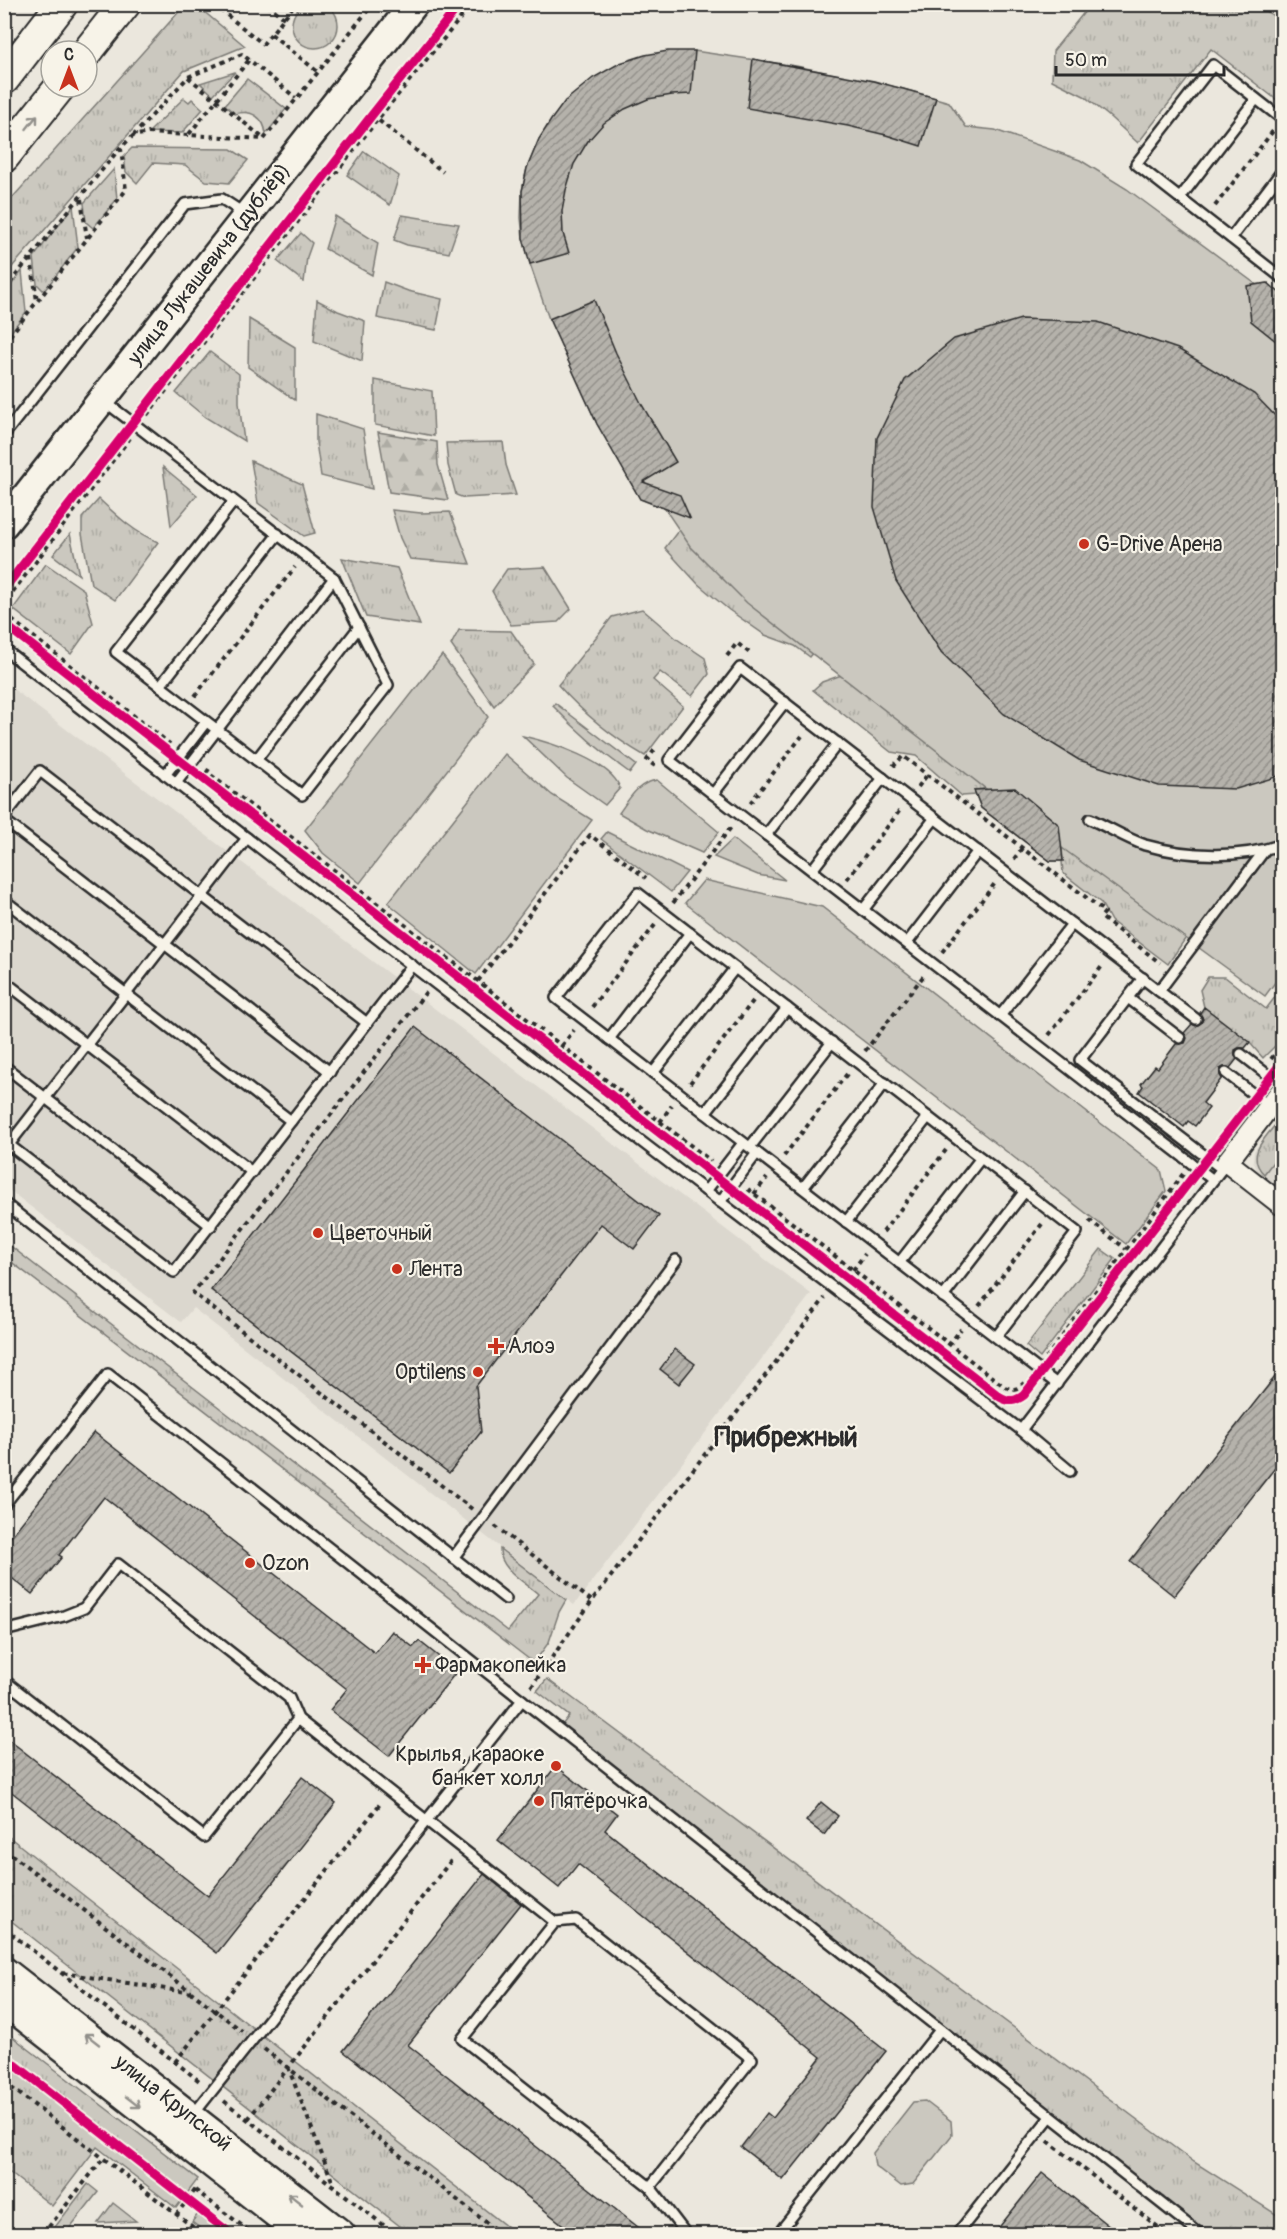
<svg xmlns="http://www.w3.org/2000/svg" width="1287" height="2239" font-family="Pangolin,sans-serif">
<style>
.built{fill:#dbd7ce}
.grass{fill:url(#grass-tufts);stroke:#7b7a75;stroke-width:1.5}
.forest{fill:url(#forest-firs);stroke:#7b7a75;stroke-width:1.5}
.park{fill:#cbc8bf;stroke:#7b7a75;stroke-width:1.5}
.building{fill:url(#building-hatch);stroke:#2b2b2b;stroke-width:1.5}
.lines{fill:none;stroke-linecap:round;stroke-linejoin:round}
.lane-casing{stroke:#2b2b2b;stroke-width:14}
.street-casing{stroke:#2b2b2b;stroke-width:24}
.secondary-casing{stroke:#2b2b2b;stroke-width:32}
.primary-casing{stroke:#2b2b2b;stroke-width:34}
.path{stroke:#2b2b2b;stroke-width:4;stroke-dasharray:4.5 4.5;stroke-linecap:butt}
.lane{stroke:#f7f3e8;stroke-width:9}
.street{stroke:#f7f3e8;stroke-width:20}
.secondary{stroke:#f7f3e8;stroke-width:27}
.primary{stroke:#f7f3e8;stroke-width:30}
.cycleway-casing{stroke:#f7f3e8;stroke-width:13}
.cycleway{stroke:#d6006c;stroke-width:9}
.oneway{stroke:#918f8a}
.poi-dot{fill:#c8321e;stroke:#f7f3e8;stroke-width:2}
.labels{text-anchor:middle;dominant-baseline:central;stroke-width:4.5;stroke-linejoin:round;paint-order:stroke}
.street-label{font-size:21px;fill:#2b2b2b;stroke:#f7f3e8}
.poi-label{font-size:21px;fill:#2b2b2b;stroke:#f7f3e8;text-anchor:start}
.district-label{font-size:27px;font-weight:bold;fill:#2b2b2b;stroke:#f7f3e8}
</style>
<defs>
<pattern id="grass-tufts" width="24" height="20" patternUnits="userSpaceOnUse" patternTransform="scale(1.5)"><rect width="24" height="20" fill="#cbc8bf"/><path d="M3 7l-1-3M5 7V3M7 7l1-3M15 17l-1-3M17 17v-4M19 17l1-3" fill="none" stroke="#aeaca4"/></pattern>
<pattern id="forest-firs" width="22" height="20" patternUnits="userSpaceOnUse" patternTransform="scale(1.5)"><rect width="22" height="20" fill="#cbc8bf"/><path d="M5 1l3.5 6h-7zM16 11l3.5 6h-7z" fill="#aeaca4"/></pattern>
<pattern id="building-hatch" width="6" height="6" patternUnits="userSpaceOnUse" patternTransform="scale(1.5)"><rect width="6" height="6" fill="#b5b2ab"/><path d="M-1 1l2-2M0 6l6-6M5 7l2-2" fill="none" stroke="#93918b"/></pattern>
</defs>
<rect width="100%" height="100%" fill="#ebe7dd"/>
<filter id="ink" filterUnits="userSpaceOnUse"><feTurbulence type="fractalNoise" baseFrequency=".0167" numOctaves="2"/><feDisplacementMap in="SourceGraphic" scale="12" xChannelSelector="R" yChannelSelector="G"/><feConvolveMatrix kernelMatrix="1 2 1 2 8 2 1 2 1" color-interpolation-filters="sRGB"/></filter>
<g filter="url(#ink)">
<g class="built">
<path d="M4,682L811,1294L574,1605L193,1308L181,1322L5,1187Z"/>
<path d="M1282,1113V1191L1263,1176L1257,1170L1253,1160L1254,1151Z"/>
</g>
<g class="grass">
<circle cx="315" cy="25" r="23"/>
<path d="M185,5H196L245,46L184,71L5,275V206Z"/>
<path d="M1090,5H1255L1274,16L1282,18V104L1211,49L1138,143L1111,118L1084,96L1052,80L1053,51Z"/>
<path d="M235,72L213,95L200,83Z"/>
<path d="M247,79L286,109L266,134C264,117 251,109 235,114L225,105Z"/>
<path d="M184,98L189,102L192,99L203,109L182,133L149,132Z"/>
<path d="M132,148L231,149L248,160L229,183L206,181L185,165L153,163L137,183L126,172L124,156Z"/>
<path d="M364,151L399,176L390,205L347,175Z"/>
<path d="M114,169L117,199L93,228L86,222L84,203Z"/>
<path d="M73,206L78,247L44,291L37,284L34,257Z"/>
<path d="M402,215L459,224L449,253L407,245L394,240Z"/>
<path d="M335,216L378,243L372,275L325,249Z"/>
<path d="M301,233L312,243L307,257L304,282L277,261Z"/>
<path d="M22,271L26,312L5,340V293Z"/>
<path d="M384,282L408,291L442,299L436,330L377,318Z"/>
<path d="M317,300L338,311L365,321L362,361L314,341Z"/>
<path d="M249,319L295,347V400L248,367Z"/>
<path d="M210,352L239,374V403L244,441L205,417L176,393Z"/>
<path d="M375,380L432,391L434,436L375,425Z"/>
<path d="M316,414L363,429L372,489L321,476L316,442Z"/>
<path d="M503,442L506,465L516,495L464,498L456,495L448,465L446,443Z"/>
<path d="M251,461L302,484L315,533L304,536L258,503Z"/>
<path d="M163,467L197,495L171,526Z"/>
<path d="M710,489L825,638L810,657L795,646L765,635L729,610L698,584L665,548Z"/>
<path d="M99,499C117,516 135,533 158,542L115,600L91,584L82,534V518Z"/>
<path d="M392,510L421,513L450,512L470,564L410,559L400,538Z"/>
<path d="M70,534L79,575L53,555Z"/>
<path d="M342,558L397,568L420,625L366,617Z"/>
<path d="M46,564L84,590L93,623L71,654L13,609Z"/>
<path d="M545,567L571,609L558,622L511,625L492,591L507,569Z"/>
<path d="M642,609L677,639L705,658L709,674L692,696L660,672L653,680L683,706L645,756C612,737 583,713 558,685L612,617Z"/>
<path d="M459,630L511,631L534,664L494,706L451,645Z"/>
<path d="M847,673L1010,788L974,791L976,795L962,796L916,756L891,752L813,690L822,682Z"/>
<path d="M1060,838L1196,923L1168,964L1111,921L1101,903L1063,873Z"/>
<path d="M1208,977H1225L1266,1009L1282,988V1039L1263,1058L1249,1042L1204,1007L1200,990Z"/>
<path d="M1282,1117V1150L1264,1174C1243,1154 1269,1134 1282,1117Z"/>
<path d="M4,1241L508,1631L538,1594C525,1582 499,1569 500,1549L566,1600L559,1612L549,1642L534,1663L5,1257Z"/>
<path d="M1101,1249L1115,1259L1040,1358L1026,1346Z"/>
<path d="M547,1679L1194,2162L1282,2218V2234H1205L562,1725L569,1716L537,1691Z"/>
<path d="M4,1833L516,2234H410L5,1916Z"/>
<path d="M5,2031L198,2179L176,2208L97,2147L52,2206L5,2169Z"/>
<path d="M88,2184L98,2192L65,2234H57L52,2231Z"/>
<path d="M113,2203L136,2221L98,2223Z"/>
<path d="M202,2208L237,2234H208L192,2222Z"/>
</g>
<path class="forest" d="M378,432L437,442L438,465L448,500L389,492Z"/>
<g class="park">
<path d="M694,51L796,66L900,88L949,102L966,127L995,130L1080,160L1127,189L1257,285L1268,283L1282,295V973L1265,996L1062,848L1063,861H1050L981,808L974,790L986,789L747,603L690,546L665,509L640,499L597,424L549,319L530,264L523,238L521,218L522,191L527,168L539,139L565,101Z"/>
<path d="M442,655L488,717L360,883L323,853L305,830Z"/>
<path d="M555,703L636,765L630,773C602,753 577,731 553,706Z"/>
<path d="M523,736C549,742 611,761 620,788L605,805L567,778Z"/>
<path d="M505,754L552,795L592,820L476,974L388,903Z"/>
<path d="M657,780L719,832L702,853L647,829L619,813C630,798 637,783 657,780Z"/>
<path d="M607,832L687,872L671,892L601,839Z"/>
<path d="M733,839L785,880L758,875L714,857Z"/>
<path d="M704,880L822,907L1161,1170L1166,1191L1126,1244L685,903Z"/>
<path d="M925,2101L951,2121L952,2135L913,2184L901,2186L875,2166L873,2153L913,2102Z"/>
</g>
<g class="building">
<path d="M668,51H695L691,94L672,95L648,99L625,109L604,123L588,141L574,164L566,190L562,211L563,233L569,253L530,264L523,238L522,191L527,168L539,139L551,120L565,101L593,78L620,63L645,55Z"/>
<path d="M753,59L874,81L936,98L921,146L886,135L848,126L747,108Z"/>
<path d="M1268,283L1282,295V346L1251,321L1247,286Z"/>
<path d="M594,300L616,353L642,405L676,462L643,482L680,495L690,518L640,499L597,424L549,319Z"/>
<path d="M1021,319L1098,322L1178,349L1254,394L1282,423V775L1236,789L1159,786L1079,760L1004,714L941,652L896,581L874,507L877,438L905,380L954,339Z"/>
<path d="M1015,788L1059,825L1063,861H1050L981,808L974,790Z"/>
<path d="M1204,1007L1250,1042L1245,1048H1239L1235,1050V1056L1237,1059L1230,1068L1224,1067L1220,1069V1075L1222,1078L1203,1103L1209,1108L1195,1126L1188,1121L1184,1127L1139,1092L1143,1086L1141,1084L1155,1066L1158,1068L1176,1044L1185,1043L1187,1038L1184,1033L1192,1024L1196,1026L1201,1023L1203,1019L1200,1013Z"/>
<path d="M415,1027L659,1216L634,1249L601,1224L476,1386L481,1432L449,1473L211,1290Z"/>
<path d="M675,1349L695,1364L679,1384L660,1369Z"/>
<path d="M1282,1368V1459L1174,1596L1130,1561Z"/>
<path d="M94,1432L375,1653L392,1631L413,1647L419,1641L457,1671L389,1756L330,1710L347,1689L104,1497L59,1555L62,1557L32,1594L4,1572V1545Z"/>
<path d="M4,1736L208,1896L302,1777L336,1803L217,1953L4,1786Z"/>
<path d="M556,1766L617,1814L605,1830L886,2051L783,2180L741,2147L767,2113L773,2118L821,2057L578,1864L559,1888L498,1840Z"/>
<path d="M821,1802L838,1816L824,1835L806,1821Z"/>
<path d="M484,1874L521,1904L408,2045L648,2235H576L343,2051Z"/>
<path d="M1042,2173L1120,2235H993Z"/>
</g>
<g class="lines">
<g class="lane-casing">
<g id="lane">
<path d="M1282,119L1213,65L1136,164L1282,278"/>
<path d="M1180,198L1256,99"/>
<path d="M1231,238L1282,171"/>
<path d="M104,401L133,423L334,578L388,685L302,795L116,652L234,501"/>
<path d="M4,435L185,204L222,199L245,214"/>
<path d="M4,649C341,912 680,1173 1021,1430L1227,1162"/>
<path d="M160,686L278,534"/>
<path d="M256,760L359,627"/>
<path d="M165,775L206,722"/>
<path d="M176,783L334,578"/>
<path d="M713,794L785,702"/>
<path d="M4,817L40,771L367,1023"/>
<path d="M1090,819C1108,827 1127,839 1145,845C1187,857 1242,859 1282,844"/>
<path d="M4,820L330,1072"/>
<path d="M766,835L838,743"/>
<path d="M812,870L883,778"/>
<path d="M4,900L291,1121"/>
<path d="M863,910L935,818"/>
<path d="M907,943L978,851"/>
<path d="M1143,978L1080,1060L1222,1169"/>
<path d="M4,981L252,1172"/>
<path d="M1159,991L1196,1019"/>
<path d="M1128,998L1180,1038"/>
<path d="M1000,1016L1072,924"/>
<path d="M609,1039L690,933"/>
<path d="M1241,1054L1282,1086"/>
<path d="M4,1066L211,1226"/>
<path d="M653,1073L735,968"/>
<path d="M1226,1073L1270,1107"/>
<path d="M705,1113L787,1008"/>
<path d="M4,1141L174,1272L412,965"/>
<path d="M750,1147L832,1042"/>
<path d="M4,1151L247,838"/>
<path d="M1213,1180L669,760L740,668L1159,991L1264,851"/>
<path d="M803,1188L885,1083"/>
<path d="M706,1191L743,1143"/>
<path d="M720,1202L757,1153"/>
<path d="M4,1203L506,1599"/>
<path d="M846,1222L928,1117"/>
<path d="M899,1263L981,1158"/>
<path d="M943,1297L1025,1191"/>
<path d="M996,1337L1077,1232L638,893L556,998L1036,1368L1057,1384"/>
<path d="M1021,1430L1070,1471"/>
<path d="M4,1505L108,1374L1200,2234"/>
<path d="M453,1558L676,1260"/>
<path d="M4,1631L64,1616L84,1608L118,1564L289,1698L298,1719L555,1922L462,2039L650,2187L686,2234"/>
<path d="M4,1680L204,1837L298,1719"/>
<path d="M555,1922L576,1920L752,2059L650,2187"/>
<path d="M193,2115L522,1700"/>
<path d="M4,2230L10,2234"/>
<path d="M778,2234L940,2030"/>
<path d="M957,2234L1050,2117"/>
</g>
</g>
<g class="street-casing">
<path id="street" d="M1282,1090L1227,1162L1282,1205"/>
</g>
<g class="secondary-casing">
<g id="secondary">
<path d="M4,524L414,4"/>
<path d="M4,1971L341,2234"/>
<path d="M4,2001L302,2234"/>
</g>
</g>
<g class="primary-casing">
<g id="primary">
<path d="M87,52L125,4"/>
<path d="M4,79L62,4"/>
<path d="M4,157L60,87"/>
</g>
</g>
<g class="path">
<path d="M213,4L263,44L295,4"/>
<path d="M267,4L284,18"/>
<path d="M271,34L318,72"/>
<path d="M188,77L263,138"/>
<path d="M372,115L443,172"/>
<path d="M189,134L249,60"/>
<path d="M133,136L188,77L242,54L296,98"/>
<path d="M264,139L373,4"/>
<path d="M81,199L87,238"/>
<path d="M1215,206L1273,131"/>
<path d="M31,258L37,301"/>
<path d="M4,290L120,148L133,136L148,133L264,139"/>
<path d="M4,343L126,190L121,149"/>
<path d="M147,415L378,119L472,4"/>
<path d="M130,438L8,598L5,606L12,620L170,744"/>
<path d="M727,656L737,643L751,654"/>
<path d="M195,696L295,567"/>
<path d="M893,763L895,765L903,756L1105,912L1101,917L1160,963"/>
<path d="M655,766L647,760L656,748"/>
<path d="M209,769L207,772L711,1161"/>
<path d="M918,787L927,775"/>
<path d="M750,803L802,736"/>
<path d="M1014,859L1022,848"/>
<path d="M847,879L901,809"/>
<path d="M673,903L732,826"/>
<path d="M942,952L996,882"/>
<path d="M478,981L590,835L646,878"/>
<path d="M426,992L193,1293L472,1509"/>
<path d="M592,1007L655,925"/>
<path d="M1049,1035L1103,965"/>
<path d="M562,1046L574,1030"/>
<path d="M865,1051L925,974"/>
<path d="M1271,1059L1282,1045"/>
<path d="M690,1083L753,1001"/>
<path d="M660,1122L672,1105"/>
<path d="M784,1156L847,1074"/>
<path d="M748,1189L1005,1387C1015,1391 1019,1389 1026,1380"/>
<path d="M754,1194L767,1178"/>
<path d="M1089,1220L1126,1249"/>
<path d="M883,1232L946,1150"/>
<path d="M853,1270L865,1254"/>
<path d="M842,1276L849,1267"/>
<path d="M979,1306L1042,1224"/>
<path d="M949,1345L961,1329"/>
<path d="M1046,1358L1183,1174"/>
<path d="M495,1526L592,1601"/>
<path d="M531,1687L592,1601L825,1298"/>
<path d="M4,1849L242,2031"/>
<path d="M4,1928L202,2083"/>
<path d="M63,1973L192,1993"/>
<path d="M264,2049L501,2234"/>
<path d="M175,2062L380,1804"/>
<path d="M288,2067L334,2186"/>
<path d="M4,2082L202,2234"/>
<path d="M224,2101L395,2234"/>
<path d="M248,2119L453,1858"/>
<path d="M1048,2141L1167,2234"/>
<path d="M195,2190L253,2234"/>
<path d="M176,2215L196,2189"/>
<path d="M43,2234L103,2159"/>
</g>
<use href="#lane" class="lane"/>
<use href="#street" class="street"/>
<use href="#secondary" class="secondary"/>
<use href="#primary" class="primary"/>
<g class="cycleway-casing">
<g id="cycleway">
<path d="M4,589L372,115L460,4"/>
<path d="M4,624L1000,1397C1009,1402 1015,1402 1024,1395L1282,1062"/>
<path d="M4,2056L231,2234"/>
</g>
</g>
<use href="#cycleway" class="cycleway"/>
</g>
<defs><path id="oneway-shaft" d="M-6 0H5M1.5-3L5.5 0L1.5 3" fill="none" stroke-width="1.6" stroke-linecap="round" stroke-linejoin="round" transform="scale(1.5)"/></defs>
<g class="oneway">
<use href="#oneway-shaft" transform="translate(32 122) rotate(-52)"/>
<use href="#oneway-shaft" transform="translate(92 2039) rotate(-142)"/>
<use href="#oneway-shaft" transform="translate(133 2102) rotate(38)"/>
<use href="#oneway-shaft" transform="translate(295 2199) rotate(-142)"/>
</g>
</g>
<g class="poi-dot">
<circle cx="1084" cy="544" r="6"/>
<circle cx="318" cy="1233" r="6"/>
<circle cx="397" cy="1269" r="6"/>
<path d="M493 1337h6v6h6v6h-6v6h-6v-6h-6v-6h6z"/>
<circle cx="478" cy="1372" r="6"/>
<circle cx="250" cy="1563" r="6"/>
<path d="M420 1656h6v6h6v6h-6v6h-6v-6h-6v-6h6z"/>
<circle cx="556" cy="1766" r="6"/>
<circle cx="539" cy="1801" r="6"/>
</g>
<g class="labels">
<g class="street-label">
<text transform="translate(209 264) rotate(-52)">улица Лукашевича (дублёр)</text>
<text transform="translate(173 2103) rotate(38)">улица Крупской</text>
</g>
<g class="poi-label">
<text x="1096" y="544">G-Drive Арена</text>
<text x="330" y="1233">Цветочный</text>
<text x="409" y="1269">Лента</text>
<text x="508" y="1346">Алоэ</text>
<text x="466" y="1372" text-anchor="end">Optilens</text>
<text x="262" y="1563">Ozon</text>
<text x="435" y="1665">Фармакопейка</text>
<text x="544" y="1754" text-anchor="end">Крылья, караоке<tspan x="544" dy="24">банкет холл</tspan></text>
<text x="551" y="1801">Пятёрочка</text>
</g>
<g class="district-label">
<text x="786" y="1437">Прибрежный</text>
</g>
</g>
<rect width="1287" height="2239" fill="none" stroke="#f7f3e8" stroke-width="24"/>
<rect x="12" y="12" width="1263" height="2215" fill="none" stroke="#2b2b2b" stroke-width="2" filter="url(#ink)"/>
<g transform="translate(69 69)"><circle r="28" fill="#f7f3e8" stroke="#a5a39c" stroke-width="1.5"/>
<path d="M0-4.5L10 22L0 15L-10 22Z" fill="#c8321e"/>
<text y="-9" font-size="16" font-weight="bold" text-anchor="middle" fill="#2b2b2b">С</text>
</g>
<path d="M1056 66v9h168v-9" fill="none" stroke="#2b2b2b" stroke-width="3"/>
<text x="1065" y="66" font-size="18" fill="#2b2b2b" stroke="#f7f3e8" stroke-width="4.5" paint-order="stroke">50 m</text>
</svg>
